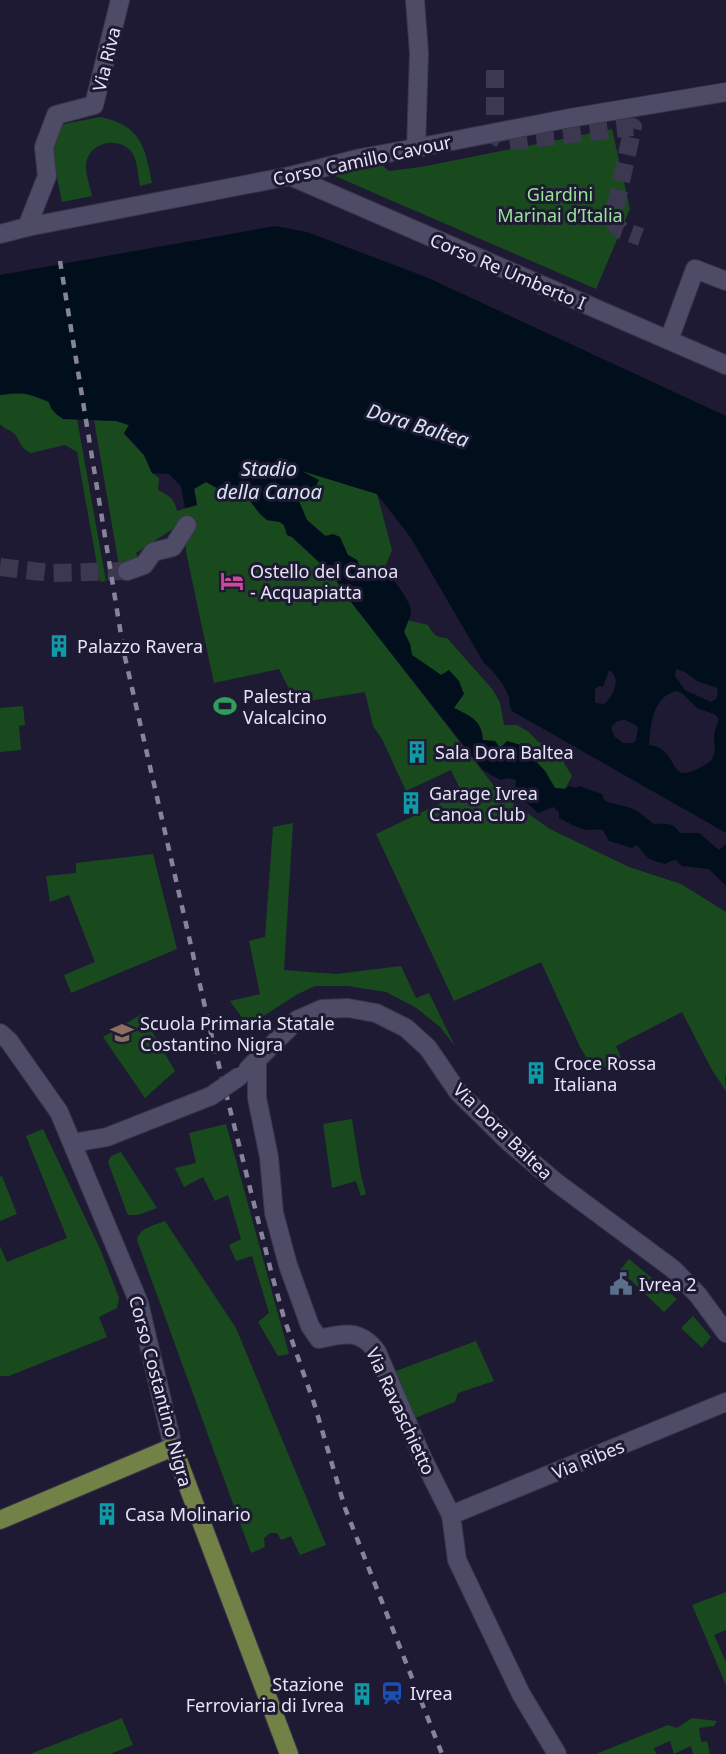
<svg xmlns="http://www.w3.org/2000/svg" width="726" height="1754" font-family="'Noto Sans',sans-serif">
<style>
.green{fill:#194a1d}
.water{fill:#000f1b;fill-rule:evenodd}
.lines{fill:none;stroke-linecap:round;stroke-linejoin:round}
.minor-tunnel{stroke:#3c3850;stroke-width:18;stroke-dasharray:18 9;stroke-linecap:butt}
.minor-casing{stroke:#39364a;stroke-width:20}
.secondary-casing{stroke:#39364a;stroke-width:20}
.primary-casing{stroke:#39364a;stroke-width:20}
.minor{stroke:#4e4b67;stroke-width:18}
.secondary{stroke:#4e4b67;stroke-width:18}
.primary{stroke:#728247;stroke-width:18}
.rail{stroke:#878499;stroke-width:4.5;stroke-dasharray:8 8;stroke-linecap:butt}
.minor-bridge-casing{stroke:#39364a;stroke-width:20;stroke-linecap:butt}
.minor-bridge{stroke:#4e4b67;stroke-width:18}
.labels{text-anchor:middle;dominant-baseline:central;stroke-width:6;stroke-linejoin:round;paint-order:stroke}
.street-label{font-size:18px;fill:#e5e4f5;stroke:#1e1a33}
.park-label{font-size:18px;fill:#99e39b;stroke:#1e1a33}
.poi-label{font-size:18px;fill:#e5e4f5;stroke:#1e1a33;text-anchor:start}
.water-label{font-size:20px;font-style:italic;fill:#d7e7f4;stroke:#1e1a33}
</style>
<rect width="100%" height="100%" fill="#1e1a33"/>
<g class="green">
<path d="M100,117C141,125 145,147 152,183L140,186C138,176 138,163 133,154C121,135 89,141 86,164C85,173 90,186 92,196L62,202L51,148L59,125Z"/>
<path d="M612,129L630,209L596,289L335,176L337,170L381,164L389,171L421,167Z"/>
<path d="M24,393L49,402L51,408L63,419H77L106,581L100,582L77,452L65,445L31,453C17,446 21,438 12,432C7,428 4,429 0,424V395Z"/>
<path d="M94,420L116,421L129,425L124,434L144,455L152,473L159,478L158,490C168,495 175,499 177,511L197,505L194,489L206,482L237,499L250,501L260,514L267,520L280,522L284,525L287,535L292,537L333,575L344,593L501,795L550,829L629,867L681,884L726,912V1075L725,1076L726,1091L712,1070L682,1012L616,1046L622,1060L603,1068L598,1058L589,1062L580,1047L541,962L454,1001L376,834L462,793L451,770L406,791L382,739L373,726L365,692L296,703L279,669L214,683L186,552L185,521L136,553L139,559L119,566Z"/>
<path d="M296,469L377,494L392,550L386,565L378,570L372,567H360L357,560L348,555L307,520L298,500Z"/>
<path d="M407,620L428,625C433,634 436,638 447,638L493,690L500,703L504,725H517L529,732L538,742L561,749L564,763L572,776L565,789L555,788L545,771L483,740C482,720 470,716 454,708L441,675L412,655L410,644L404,632Z"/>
<path d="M23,706L25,725L19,726L21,750L0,752V708Z"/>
<path d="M293,823L284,970L336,974L401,966L416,998L429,993L455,1046L440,1027L415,1007L386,992L348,986H315L296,995L248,1026L230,1001L260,994L249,941L265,937L273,827Z"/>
<path d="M153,854L177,949L71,993L64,975L95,962L69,895L50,902L46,876L76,873V863Z"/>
<path d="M142,1014L175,1071L145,1098L103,1037Z"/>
<path d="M352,1119L360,1171L366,1194L361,1196L356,1181L332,1188L323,1124Z"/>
<path d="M226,1124L289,1354L278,1356L258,1322L269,1313L252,1256L236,1261L229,1245L241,1239L228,1195L215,1201L203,1177L184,1187L175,1168L196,1163L189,1133Z"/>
<path d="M43,1129L101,1251L119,1298L117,1308L99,1317L107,1337L9,1376H0V1246L7,1262L67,1238L26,1136Z"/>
<path d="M121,1152L157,1208L138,1215H129L127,1213L108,1162L111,1156Z"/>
<path d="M2,1176L17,1214L0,1221V1177Z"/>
<path d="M165,1221L236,1328L326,1545L300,1555L291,1536L281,1540L277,1533H270L264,1538L265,1547L251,1553L137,1240C139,1228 155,1225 165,1221Z"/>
<path d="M629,1259L677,1299L664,1312L620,1270Z"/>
<path d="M693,1316L711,1337L702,1348L681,1328Z"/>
<path d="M476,1341L494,1381L458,1393L455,1402L415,1418L396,1371Z"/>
<path d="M726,1592V1630L714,1635L726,1662V1685L692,1605Z"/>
<path d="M122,1718L133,1745L110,1754H30Z"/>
<path d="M692,1718L717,1721L714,1726L699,1728L701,1742L707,1741L710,1754H693L691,1746L674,1754L670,1741L654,1748L656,1754H596L668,1725L677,1728Z"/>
</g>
<path class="water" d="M275,226L307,232L426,277L726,416V833L512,711C509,706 510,702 509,697C505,685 493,670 484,663L411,538L377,494L302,471L319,480C314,491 309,496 299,501L307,520L325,536L333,534L340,537L348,555L357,560L360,567C369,567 376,568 384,571C391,574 410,601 411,610C412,614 406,626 404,632L410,644L412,655L441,675L449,670L459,681L464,694L454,708C471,717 481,719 483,740L495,741L500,748L507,741L521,745L545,771L555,788L565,789L569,786L576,788L579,786L602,794L604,800C613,805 624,805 633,809C642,813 646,819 654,824C667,824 672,822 680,833H699L719,850L726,844V886L709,869L682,866L676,860L671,861L665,864C660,862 651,861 646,856C642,853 642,849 636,845L632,848L609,841L603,830C597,829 593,830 588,830C579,829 567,822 559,818V812L553,807L538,813L515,792L516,780L508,778L500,780L483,770L344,593L333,575L292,537L287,535L284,525L280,522L267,520L260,514L250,501L237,499L206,482L194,489L197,505L185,508L181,486L169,474L152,473L144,455L124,433L129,425L116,421L63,419L56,414L51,408L49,402C33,394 18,391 0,395V275ZM676,669L685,672L697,681L717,688L718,693L716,699L711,702L685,690L675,676ZM609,670C622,678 614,696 604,704L595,703V689L599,686L603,687ZM676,691L682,693L697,708L716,715L719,720C716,726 714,731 714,738C714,744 716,750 713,757C710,763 705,765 699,768C665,786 682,749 649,745C651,725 652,697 676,691ZM625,720L634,724L638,728L636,740L633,743H623L614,736L611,728C615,722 618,720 625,720Z"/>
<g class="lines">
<g class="minor-tunnel">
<path d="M495,70V122L497,137L505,142L633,127L613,218L615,224L621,230L641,237"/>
<path d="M0,567L50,573L127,571"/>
</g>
<g class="minor-casing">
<g id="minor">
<path d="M415,0L419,53L416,148"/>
<path d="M290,176L361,158L416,148L570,118L726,92"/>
<path d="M27,227L47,176L44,147L56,115L94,105L120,0"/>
<path d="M669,340L695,269L726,281"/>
<path d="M127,571L144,565L153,552L173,547L187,525"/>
<path d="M257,1062V1098L269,1157L274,1213L288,1265L310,1326L319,1339C343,1333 361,1329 377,1352L422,1457L451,1515L457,1560L521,1694L557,1754"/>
<path d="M248,1069L297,1020L322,1009L348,1008L376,1013L406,1028L428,1048L458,1092L510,1143L557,1183L673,1269L698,1295L726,1333"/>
<path d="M73,1143L107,1137L211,1096"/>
<path d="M451,1515L726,1402"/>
</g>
</g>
<g class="secondary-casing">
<g id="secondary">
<path d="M0,234L27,227L290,176L726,365"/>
<path d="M0,1033L9,1041L59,1112L139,1303L173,1447"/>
</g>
</g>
<g class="primary-casing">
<path id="primary" d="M0,1520L173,1447L289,1754"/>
</g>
<use href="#minor" class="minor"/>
<use href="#secondary" class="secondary"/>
<use href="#primary" class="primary"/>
<path class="rail" d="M60,261L124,653L213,1042L272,1275L284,1318L314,1403L345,1508L442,1754"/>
<g class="minor-bridge-casing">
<path id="minor-bridge" d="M211,1096L240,1076"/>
</g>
<use href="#minor-bridge" class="minor-bridge"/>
</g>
<defs>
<g id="hotel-bare" transform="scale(1.8)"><path d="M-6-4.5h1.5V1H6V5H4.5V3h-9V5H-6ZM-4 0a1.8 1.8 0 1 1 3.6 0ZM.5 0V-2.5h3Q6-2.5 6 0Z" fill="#d1479c" stroke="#1e1a33" stroke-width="2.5" paint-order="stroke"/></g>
<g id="building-bare" transform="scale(1.8)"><path d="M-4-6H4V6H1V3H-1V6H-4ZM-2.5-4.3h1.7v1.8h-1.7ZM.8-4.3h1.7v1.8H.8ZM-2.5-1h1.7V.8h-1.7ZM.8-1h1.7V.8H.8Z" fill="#0f9aa8" stroke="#1e1a33" stroke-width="2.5" paint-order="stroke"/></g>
<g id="stadium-bare" transform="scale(1.8)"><path d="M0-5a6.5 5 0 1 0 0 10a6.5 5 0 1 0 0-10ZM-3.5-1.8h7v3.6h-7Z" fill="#2e9e5b" stroke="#1e1a33" stroke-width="2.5" paint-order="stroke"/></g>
<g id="school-bare" transform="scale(1.8)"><path d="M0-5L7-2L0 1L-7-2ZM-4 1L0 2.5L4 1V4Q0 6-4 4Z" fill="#8d6e63" stroke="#1e1a33" stroke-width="2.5" paint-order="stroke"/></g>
<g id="civic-bare" transform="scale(1.8)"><path d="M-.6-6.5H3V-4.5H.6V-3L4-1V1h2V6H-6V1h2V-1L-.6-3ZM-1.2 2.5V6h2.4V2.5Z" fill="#5c6f8a" stroke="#1e1a33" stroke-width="2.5" paint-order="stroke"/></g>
<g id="station-bare" transform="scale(1.8)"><path d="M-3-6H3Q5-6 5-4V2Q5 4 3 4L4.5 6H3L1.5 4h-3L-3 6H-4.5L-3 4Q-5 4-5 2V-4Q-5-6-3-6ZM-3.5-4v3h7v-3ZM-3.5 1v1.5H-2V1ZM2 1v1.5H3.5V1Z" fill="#1a4fb4" stroke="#1e1a33" stroke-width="2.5" paint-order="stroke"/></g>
</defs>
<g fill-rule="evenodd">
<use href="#hotel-bare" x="232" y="581"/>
<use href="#building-bare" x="59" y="646"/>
<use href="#stadium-bare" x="225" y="706"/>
<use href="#building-bare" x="417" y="752"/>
<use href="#building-bare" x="411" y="803"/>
<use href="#school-bare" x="122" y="1033"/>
<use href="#building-bare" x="536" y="1073"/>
<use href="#civic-bare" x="621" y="1284"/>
<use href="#building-bare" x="107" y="1514"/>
<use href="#station-bare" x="392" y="1693"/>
<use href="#building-bare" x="362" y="1694"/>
</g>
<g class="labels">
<g class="street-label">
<text transform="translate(106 59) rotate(-76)">Via Riva</text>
<text transform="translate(362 160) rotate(-12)">Corso Camillo Cavour</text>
<text transform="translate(508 271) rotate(23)">Corso Re Umberto I</text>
<text transform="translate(503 1131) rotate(44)">Via Dora Baltea</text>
<text transform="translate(161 1391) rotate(75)">Corso Costantino Nigra</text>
<text transform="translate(401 1411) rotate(65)">Via Ravaschietto</text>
<text transform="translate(588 1459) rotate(-22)">Via Ribes</text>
</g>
<g class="park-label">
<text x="560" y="194">Giardini<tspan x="560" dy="21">Marinai d’Italia</tspan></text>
</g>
<g class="poi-label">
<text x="250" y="571">Ostello del Canoa<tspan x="250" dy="21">- Acquapiatta</tspan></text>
<text x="77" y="646">Palazzo Ravera</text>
<text x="243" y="696">Palestra<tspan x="243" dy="21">Valcalcino</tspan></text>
<text x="435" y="752">Sala Dora Baltea</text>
<text x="429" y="793">Garage Ivrea<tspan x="429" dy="21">Canoa Club</tspan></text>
<text x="140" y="1023">Scuola Primaria Statale<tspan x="140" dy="21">Costantino Nigra</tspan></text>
<text x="554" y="1063">Croce Rossa<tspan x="554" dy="21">Italiana</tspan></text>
<text x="639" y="1284">Ivrea 2</text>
<text x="125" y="1514">Casa Molinario</text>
<text x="344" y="1684" text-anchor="end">Stazione<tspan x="344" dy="21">Ferroviaria di Ivrea</tspan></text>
<text x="410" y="1693">Ivrea</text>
</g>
<g class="water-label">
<text transform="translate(418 425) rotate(17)">Dora Baltea</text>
<text x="269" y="468">Stadio<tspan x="269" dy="23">della Canoa</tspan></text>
</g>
</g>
</svg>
